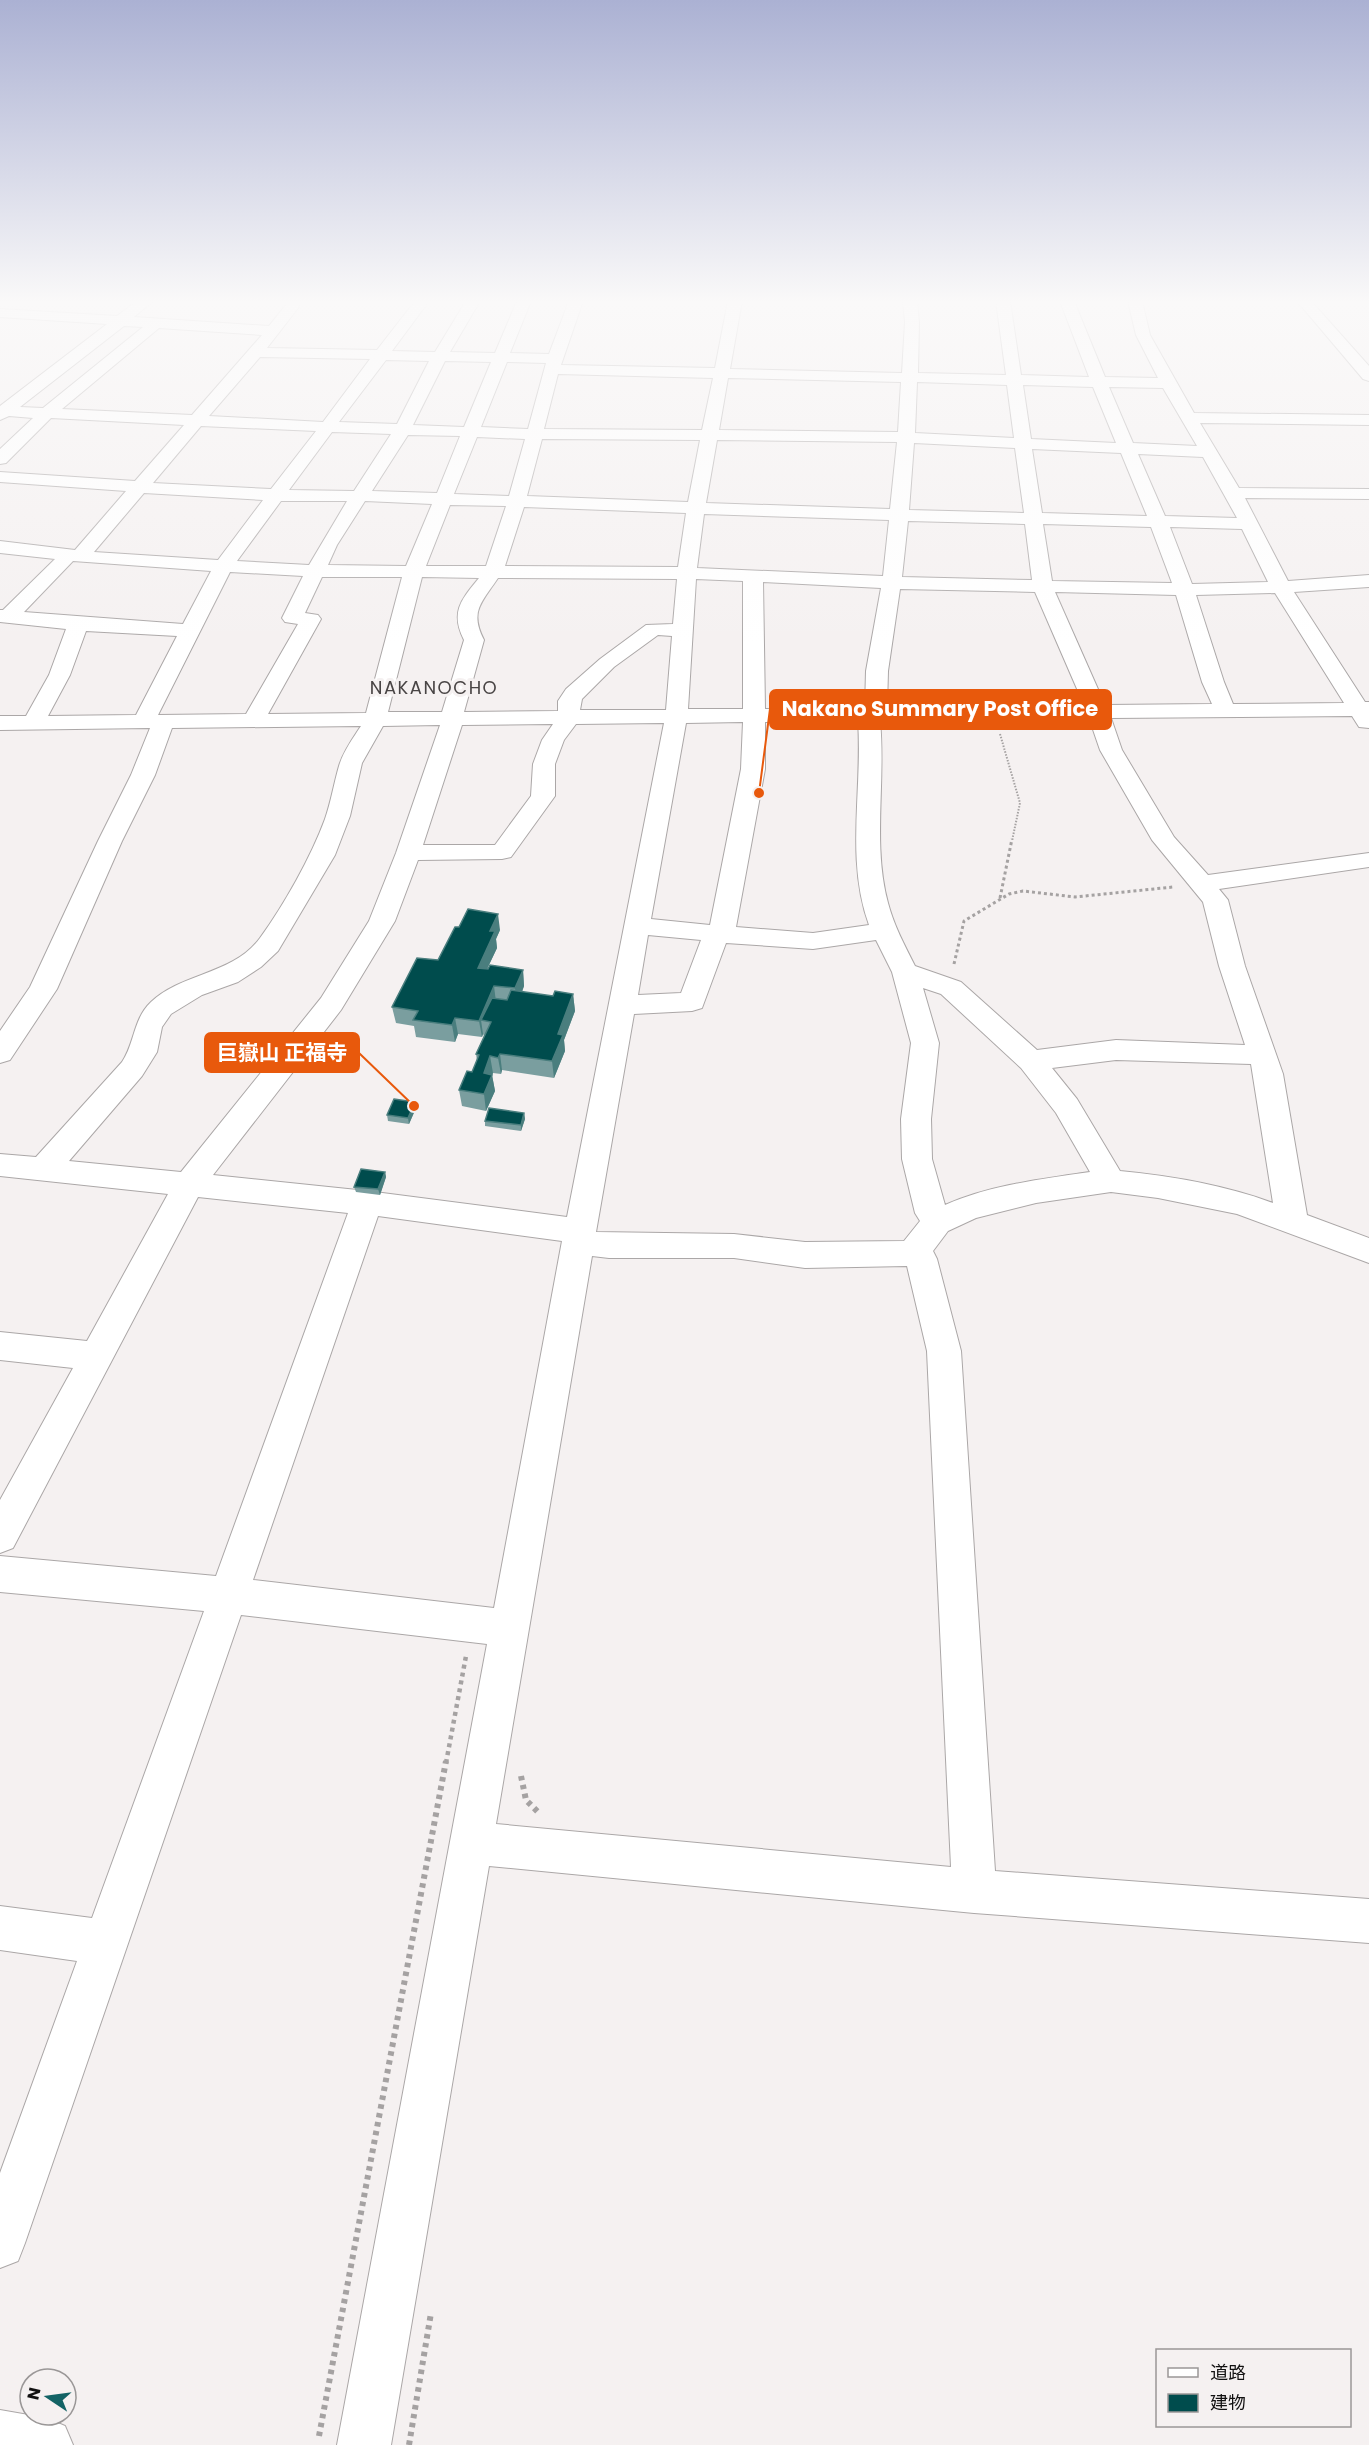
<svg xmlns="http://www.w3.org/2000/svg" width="1369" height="2445" font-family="Poppins,'Noto Sans JP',sans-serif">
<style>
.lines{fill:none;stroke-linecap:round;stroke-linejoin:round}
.minor-casing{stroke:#aba7a7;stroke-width:2}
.path-far3{stroke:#a5a2a2;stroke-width:2;stroke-dasharray:1.5 1.5;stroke-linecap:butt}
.path-far2{stroke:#a5a2a2;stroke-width:3;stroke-dasharray:3 3;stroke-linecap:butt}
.path-far1{stroke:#a5a2a2;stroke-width:4.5;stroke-dasharray:4 4;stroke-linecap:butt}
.path{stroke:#a5a2a2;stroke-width:6;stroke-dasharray:4.5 4.5;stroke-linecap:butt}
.minor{fill:#fff;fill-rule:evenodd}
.wall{fill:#7a9e9f}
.shaded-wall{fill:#4a7e7e}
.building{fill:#004c4d;stroke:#4a7e7e;stroke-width:1.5}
.labels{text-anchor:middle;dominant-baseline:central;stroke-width:6;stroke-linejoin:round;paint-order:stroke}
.far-quarter-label{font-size:18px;letter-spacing:1.5px;fill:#494545;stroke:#f5f1f1}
.leader{fill:none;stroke:#e8590c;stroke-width:2}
.callout-dot{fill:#e8590c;stroke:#f5f1f1;stroke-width:2}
.callout{fill:#e8590c;stroke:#e8590c;stroke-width:2}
.callout-label{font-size:21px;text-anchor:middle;font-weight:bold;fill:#fff}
</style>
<rect width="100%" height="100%" fill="#f5f1f1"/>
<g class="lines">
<g class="minor-casing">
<g id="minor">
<path d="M137,301H153L134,317L269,326L286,305V301H300L298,308L267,348L377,350L415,301H429L392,351L435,352L466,301H480L450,352L495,353L517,301H531L510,353L549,354L569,301H583L561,365L715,368L728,301H742L730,369L902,373L905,322L903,301H917L919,322L918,373L1006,375L996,301H1010L1021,375L1089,377L1060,301H1074L1105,377L1158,378L1136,335L1128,301H1142L1150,335L1194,413L1369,415V425L1200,423L1239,488L1369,489V499L1245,498L1288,581L1369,575V587L1294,592L1365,702H1369V728L1359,727L1352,716L1111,718L1122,750L1174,837L1208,875L1369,853V867L1219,889L1228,900L1245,966L1283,1074L1307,1215L1369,1238V1263L1237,1214L1158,1198L1111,1192L1036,1203L976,1218L948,1231L933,1251L937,1259L961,1351L995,1871L1369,1899V1943L974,1913L489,1866L391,2445H337L487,1644L241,1615L25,2243L18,2261L0,2268V2173L77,1961L0,1950V1906L92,1918L204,1611L0,1592V1556L216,1576L348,1213L198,1197L13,1548L0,1553V1500L73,1368L0,1360V1332L87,1341L168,1194L0,1176V1154L36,1157L122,1062C135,1043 133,1019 151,1002C183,972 233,975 260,938C284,905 311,857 325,819C331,802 334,783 339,766C343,752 353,738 361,726L172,728L155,775L122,841L57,989L10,1060L0,1063V1031L30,987L98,841L131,775L150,728L0,730V716H26L49,675L66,629L0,622V610H3L55,559L0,553V541L75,550L126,491L0,482V472L135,481L184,425L51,418L6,463L0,464V449L33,418L9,416L0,420V406L107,324L0,317V309L117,316ZM124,326L143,327L43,408L20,407ZM159,328L262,335L192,415L62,409ZM260,357L370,359L323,422L209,416ZM386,360L429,361L397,424L339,422ZM445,361L491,362L464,427L413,425ZM507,362L546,363L528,429L481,427ZM558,374L713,378L702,430L544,429ZM728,378L901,382L898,432L719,430ZM917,382L1007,385L1014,438L915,433ZM1023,385L1093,387L1116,443L1031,439ZM1109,387L1163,388L1197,446L1133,443ZM201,426L316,431L271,489L153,483ZM332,432L391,434L354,491L289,490ZM408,435L460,436L437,493L372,491ZM477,437L525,439L509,496L454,494ZM542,439L700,440L688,502L527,496ZM717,440L897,442L890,509L706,503ZM914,443L1015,448L1024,513L909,510ZM1032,449L1121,453L1147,516L1042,513ZM1138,454L1203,457L1237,518L1165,516ZM144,493L263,500L218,560L94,552ZM281,501H347L309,565L237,561ZM365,501L432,504L406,566L328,565L337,545ZM450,505L506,506L486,566H426ZM524,507L686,513L678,567L505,566ZM704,514L889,520L883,576L697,568ZM908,521L1025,524L1032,580L902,577ZM1043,524L1151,527L1172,583L1052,581ZM1170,527L1242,529L1268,582L1192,584ZM73,561L211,571L183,624L24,612ZM230,572L303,576L282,618L285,622L298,624L246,714L158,715ZM322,577H402L366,713L268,714L321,619L318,615L305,613ZM422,577L479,578C461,600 450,612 464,640L442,712H388ZM498,578L677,579L673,624L646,625L600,659L566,689L558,701V711L464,712L484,640C469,611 482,602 498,578ZM696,579L743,581V709H688ZM763,582L881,588L866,671L865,708L765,709ZM900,589L1035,592L1084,705L887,707L888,671ZM1055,592L1176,595L1202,682L1212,704L1105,705ZM1275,593L1344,703L1233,704L1224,682L1196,595ZM86,631L177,636L136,715L48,716L70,675ZM658,635L672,636L666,710H580L582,699L614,667ZM1089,718L1100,750L1152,840L1203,902L1219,966L1245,1045L1116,1040L1037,1050L961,982L915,966C905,946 894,926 888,903C872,844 886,781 880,721ZM858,721C863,789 845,859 869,925L813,933L736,927L765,769V722ZM743,722L741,769L710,925L651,919L686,723ZM664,723L567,1217L367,1191L213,1175L341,1010L395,921L418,860L502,859L511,857L555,796V764L564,740L576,724ZM553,724L542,740L533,764L531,796L495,845H423L462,725ZM440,725L396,853L369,921L321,998L181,1172L69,1161L142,1076L157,1052L162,1027L171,1014L202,995L238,982L261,967L278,951L335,855L350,816L362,763L383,726ZM648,935L701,940L681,993L638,995ZM876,940L892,972L911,1043L901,1119L902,1159L915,1213L920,1221L904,1241L805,1242L734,1234L596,1232L634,1014L692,1011L702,1008L726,943L813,949ZM923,988L941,994L1021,1068L1056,1113L1090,1172C1042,1179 990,1185 945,1205L932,1159L931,1119L939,1043ZM1116,1060L1251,1064L1273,1203C1225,1185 1172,1176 1120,1171L1077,1099L1052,1068ZM378,1216L562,1241L494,1608L253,1580ZM592,1256L609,1258H734L805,1268L907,1266L927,1351L951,1867L496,1824Z"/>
<path d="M1297,301H1311L1369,366V381L1363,379Z"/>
<path d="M0,2410L46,2418L65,2426L73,2445H0Z"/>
</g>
</g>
<path class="path-far3" d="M1000,734L1020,803L1012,841"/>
<g class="path-far2">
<path d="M1000,898L1012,839"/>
<path d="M954,964L964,921L1009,894L1023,891L1075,897L1173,887"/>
</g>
<path class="path-far1" d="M446,1763L466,1656"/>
<g class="path">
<path d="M521,1776L526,1800L539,1813"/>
<path d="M319,2436L446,1761"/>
<path d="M409,2445L431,2313"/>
</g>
<use href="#minor" class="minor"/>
</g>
<g class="wall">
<path d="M500,930L496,939L497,948L487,969L523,970L524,986L522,992L553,996L573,994L575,1011L564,1040L565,1051L554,1078L502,1070L501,1074L493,1073L492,1075L495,1091L486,1111L462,1106L459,1090L472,1072L477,1061L476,1054L484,1036L483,1034L482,1037L458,1034L455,1042L416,1037L414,1026L396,1023L392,1007L438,960Z"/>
<path d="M344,1041L345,1046L334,1063L307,1056L305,1050Z"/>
<path d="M416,1108L409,1124L388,1121L387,1115Z"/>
<path d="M524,1113L525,1119L521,1131L485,1126V1121Z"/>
<path d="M385,1172L386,1177L380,1195L356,1192L354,1187Z"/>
</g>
<g class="shaded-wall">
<path d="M498,914L500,930L496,939L497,948L480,984L478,968L490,931Z"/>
<path d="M523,970L524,986L517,1005L515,988Z"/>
<path d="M494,986L496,1002L481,1020L483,1034L482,1037L479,1021Z"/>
<path d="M573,994L575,1011L564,1040L565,1051L554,1078L552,1061L558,1034Z"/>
<path d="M455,1018L458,1034L455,1042L452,1025Z"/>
<path d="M344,1041L345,1046L334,1063L333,1057Z"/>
<path d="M500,1054L502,1070L501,1074L498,1058Z"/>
<path d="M490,1056L493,1073L490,1080L492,1075L495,1091L486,1111L484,1094V1073Z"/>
<path d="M415,1102L416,1108L409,1124L408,1118Z"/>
<path d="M524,1113L525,1119L521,1131V1125Z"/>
<path d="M385,1172L386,1177L380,1195L378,1189Z"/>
</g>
<g class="building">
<path d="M468,909L498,914L490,931H495L478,968L488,969L490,965L523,970L515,988L494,986L479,1021L455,1018L452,1025L413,1020L418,1011L392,1007L417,958L438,960L455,927H459Z"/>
<path d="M511,990L553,996L555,991L573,994L558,1034L563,1035L552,1061L500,1054L498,1058L490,1056L484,1073L492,1075L484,1094L459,1090L467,1071L472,1072L479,1055L476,1054L491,1022L481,1020L492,998L507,1000Z"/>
<path d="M394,1099L415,1102L408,1118L387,1115Z"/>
<path d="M489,1108L524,1113L521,1125L485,1121Z"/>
<path d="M361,1169L385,1172L378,1189L354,1187Z"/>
</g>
<linearGradient id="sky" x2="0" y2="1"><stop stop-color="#abb1d3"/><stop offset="0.47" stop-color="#faf9f9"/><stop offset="1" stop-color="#faf9f9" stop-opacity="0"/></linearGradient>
<rect width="1369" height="643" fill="url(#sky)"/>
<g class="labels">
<g class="far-quarter-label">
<text x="434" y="687">NAKANOCHO</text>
</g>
</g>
<path class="leader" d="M759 793L770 709M414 1106L359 1053"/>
<g class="callout-dot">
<circle cx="759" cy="793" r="6"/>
<circle cx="414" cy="1106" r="6"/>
</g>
<g class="callout">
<rect x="770" y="690" width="341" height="39" rx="6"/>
<rect x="205" y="1033" width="154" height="39" rx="6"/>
</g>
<g class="callout-label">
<text x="940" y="716">Nakano Summary Post Office</text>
<text x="282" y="1060">巨嶽山 正福寺</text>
</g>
<rect x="1156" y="2349" width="195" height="78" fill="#f5f1f1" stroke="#9a9797" stroke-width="1.5"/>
<rect x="1168" y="2368" width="30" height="9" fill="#ffffff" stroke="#9a9797" stroke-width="1.5"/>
<text x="1210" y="2379" font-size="18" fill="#121111">道路</text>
<rect x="1168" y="2394" width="30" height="18" fill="#004c4d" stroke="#9a9797" stroke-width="1.5"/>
<text x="1210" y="2409" font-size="18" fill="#121111">建物</text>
<g transform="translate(48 2397) rotate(283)"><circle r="28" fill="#f5f1f1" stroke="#9a9797" stroke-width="1.5"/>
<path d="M0-4.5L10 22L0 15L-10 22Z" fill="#136365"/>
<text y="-9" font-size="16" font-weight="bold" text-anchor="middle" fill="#121111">N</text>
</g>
</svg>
